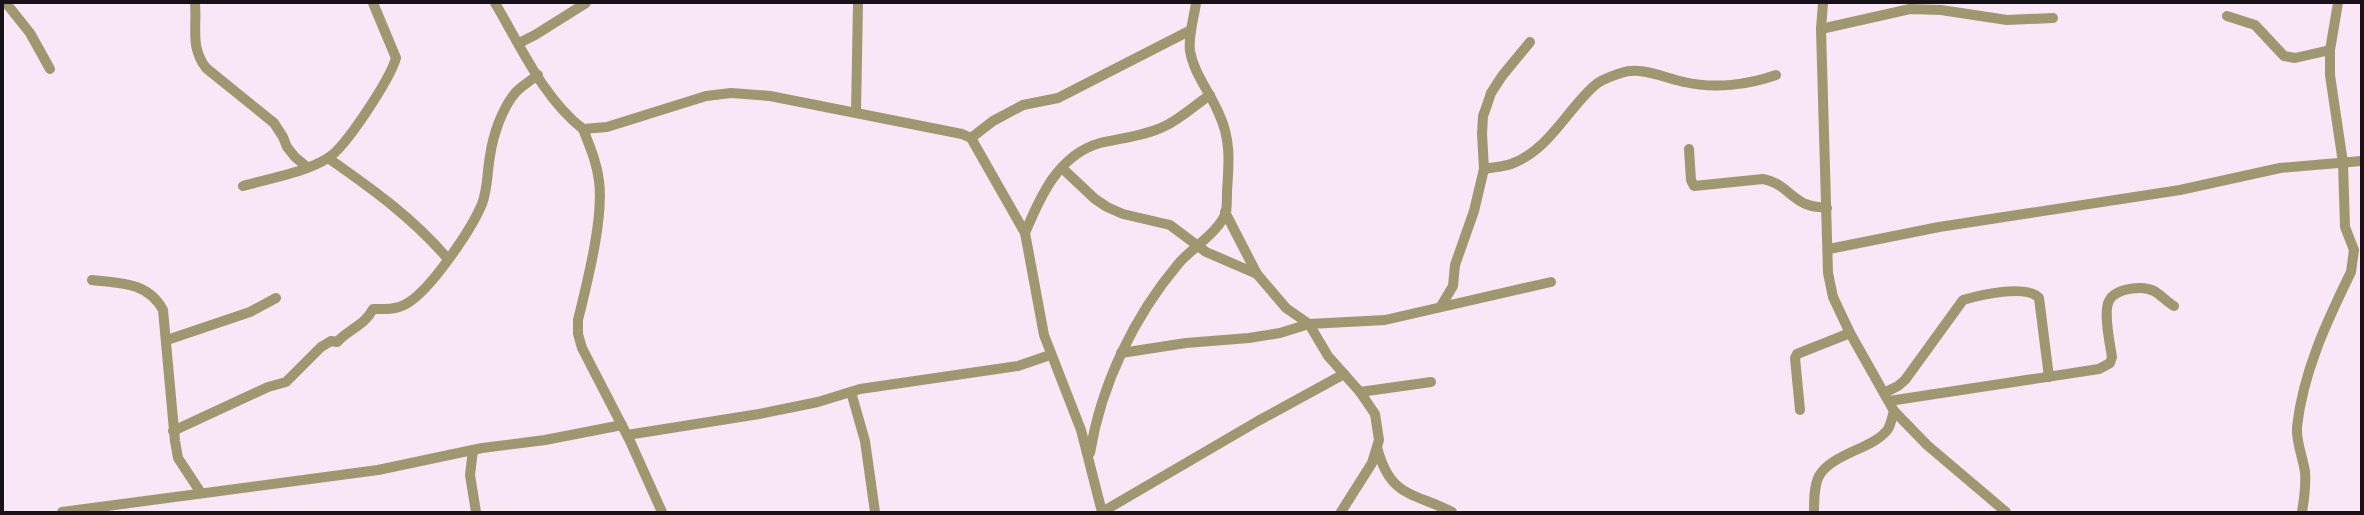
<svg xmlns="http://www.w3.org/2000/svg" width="2364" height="515" font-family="'Fira Sans Condensed',sans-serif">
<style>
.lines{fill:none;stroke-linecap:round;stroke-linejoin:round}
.minor{stroke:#9f986f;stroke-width:10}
</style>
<rect width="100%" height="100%" fill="#f9e6f7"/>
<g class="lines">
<g class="minor">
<path d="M6,3L30,33L50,69"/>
<path d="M195,3C197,28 190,47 206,68L274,123L283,137L287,147L295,157L307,167"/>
<path d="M495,3C520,45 543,98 583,129L607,127L706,96L731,93L770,96L962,134L971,138L1025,233L1044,335L1081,430L1102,512"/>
<path d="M1823,3L1821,29L1828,273L1833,297L1850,333L1894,411L1927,445L2006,512"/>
<path d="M2227,16L2255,25L2284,56L2295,58L2330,50"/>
<path d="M1821,29L1910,9L1941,10L2007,20L2053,18"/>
<path d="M519,43L535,35L586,3"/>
<path d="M856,112L858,3"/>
<path d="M583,129C590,147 597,163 599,181C604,218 587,283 578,320V334L582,348L630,441L662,512"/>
<path d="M971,138L993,121L1023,105L1058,98L1191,30"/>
<path d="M1689,149L1691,180L1694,186L1763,179C1780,182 1786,192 1800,201C1808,207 1818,207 1827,208"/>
<path d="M328,158C371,188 413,218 447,258"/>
<path d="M1062,168L1095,199L1107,207L1123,214L1170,225L1206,252L1257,274"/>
<path d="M1484,169C1492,167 1503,167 1511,164C1549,150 1566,111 1594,86C1601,79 1612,76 1621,73C1641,66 1664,78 1684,82C1714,89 1748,85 1776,75"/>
<path d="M243,186C270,178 304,173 328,158C346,147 390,79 396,58L373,3"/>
<path d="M1225,212L1257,274L1286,308L1309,324L1328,356L1360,392L1375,414L1379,440L1372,463L1341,512"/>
<path d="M1025,233C1040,197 1058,155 1100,143C1121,138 1145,136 1165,126C1180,119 1195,105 1210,95"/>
<path d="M1829,249L1939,227L2180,190L2280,168L2361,161"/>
<path d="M92,280C120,283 148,282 163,310L175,441L178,458L201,493"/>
<path d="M1441,306L1453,286L1455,265L1474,211L1484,169L1482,134L1483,116L1487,105L1491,93L1502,76L1530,42"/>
<path d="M167,340L250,312L276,298"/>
<path d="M1121,353L1186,343L1249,338L1280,333L1309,324L1385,320L1551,282"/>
<path d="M851,392L865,441L875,512"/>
<path d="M1360,392L1431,382"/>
<path d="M1884,393L1898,386L1905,380L1963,300C1980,295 2026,284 2039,298L2049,377"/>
<path d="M1889,401L2099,369L2110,363L2112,357C2110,344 2103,312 2109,301C2115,288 2143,285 2154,291C2161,295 2167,302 2174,306"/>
<path d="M1800,410L1795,358L1797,354L1850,333"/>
<path d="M173,431L268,387L286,382L321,347L331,341L337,342C349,329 365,325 373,309C384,309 396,310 406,304C430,291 471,230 482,204C488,188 487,172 490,156C493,135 502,108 516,92C522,86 531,80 538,75"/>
<path d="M627,435L759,414L818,402L860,389L1018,366L1050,355"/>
<path d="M1377,447C1390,498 1413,492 1452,512"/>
<path d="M473,450L470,475L476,512"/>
<path d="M1090,453C1101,385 1134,316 1179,263C1192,248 1220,231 1226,212C1227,206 1227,197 1227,191C1229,163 1231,139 1219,114C1210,92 1194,74 1190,51C1188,36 1194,18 1196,3"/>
<path d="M62,512L378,470L482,448L545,440L622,425"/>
<path d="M1102,512L1258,421L1344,374"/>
<path d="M1814,512C1814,500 1814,486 1819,476C1832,453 1874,449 1888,429C1891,424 1892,417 1894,411"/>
<path d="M2302,512C2304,500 2306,484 2305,472C2303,457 2296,443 2297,427C2303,372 2327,321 2351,272L2354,250L2345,227L2343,163L2330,75V50L2338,3"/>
</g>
</g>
<rect width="2364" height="515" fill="none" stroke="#181117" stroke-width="8"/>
</svg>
